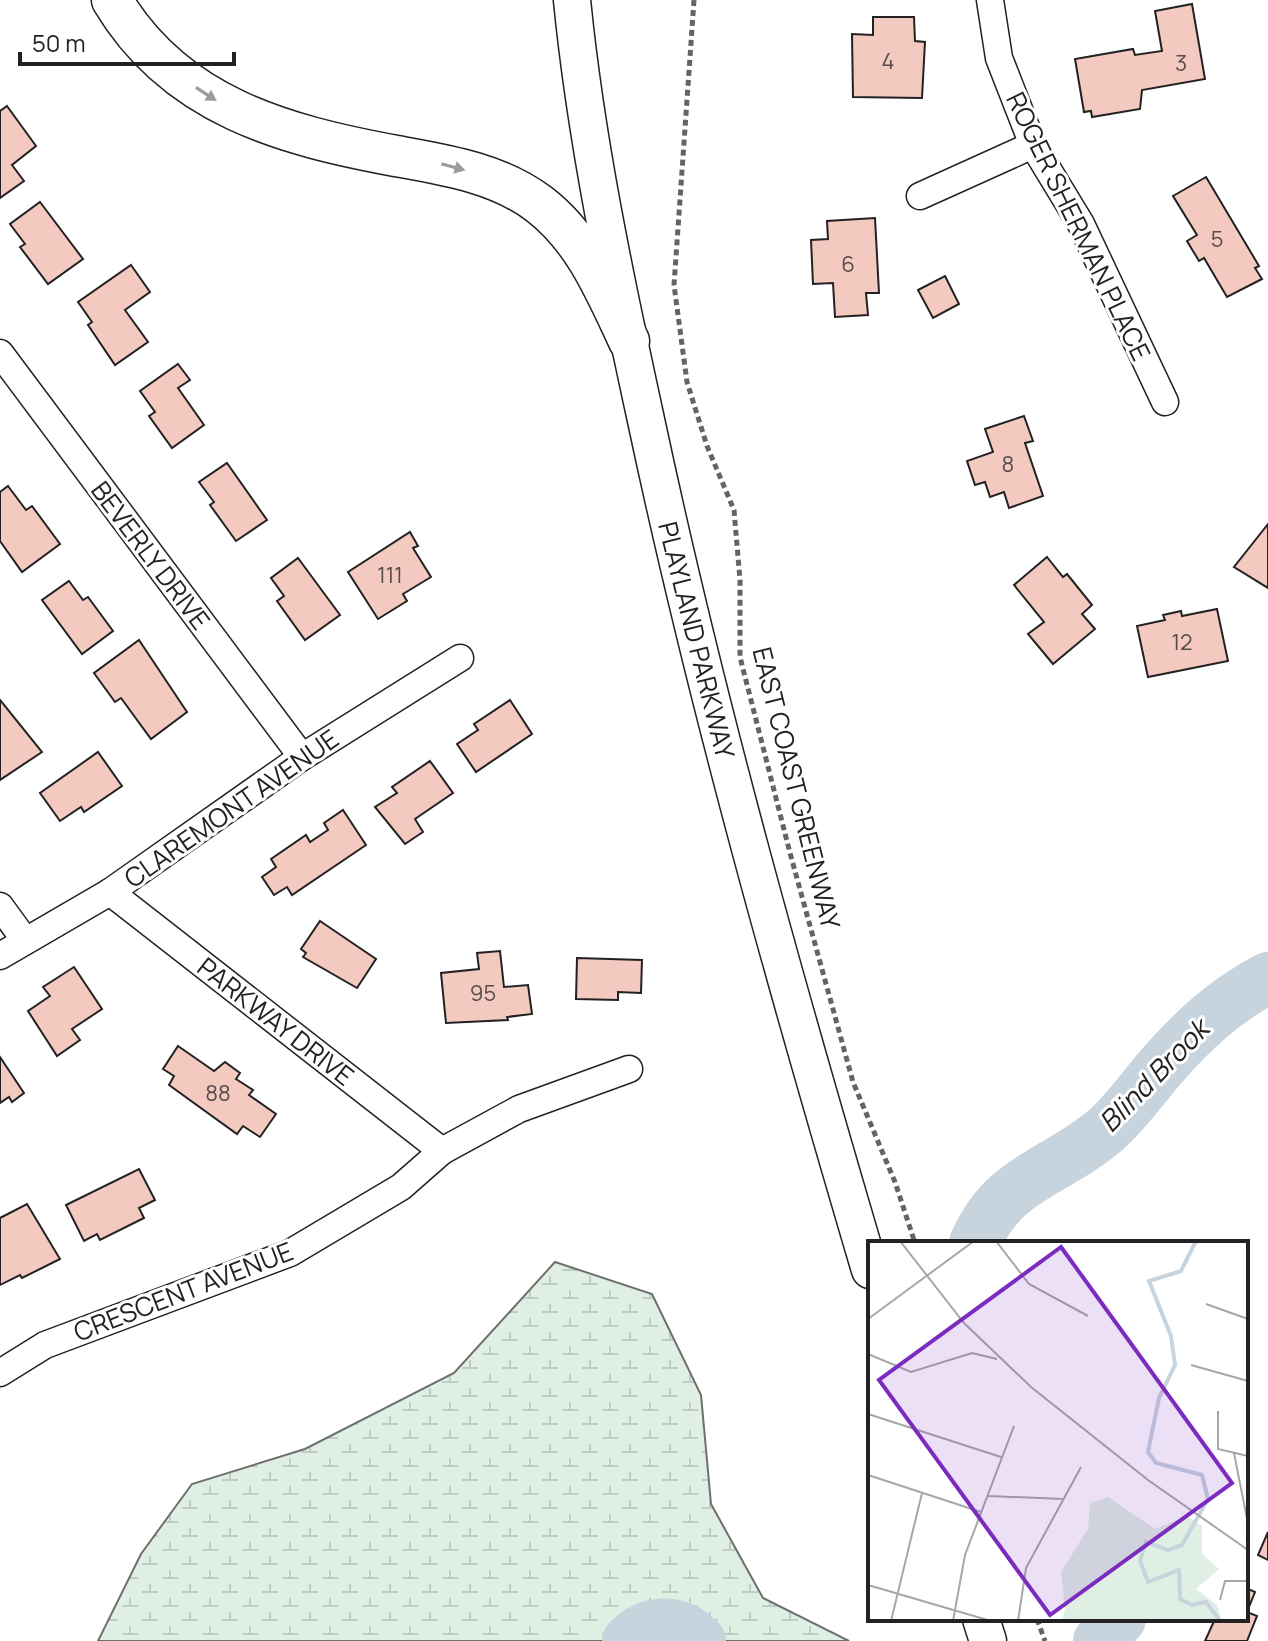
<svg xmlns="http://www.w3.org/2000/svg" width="1268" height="1641" font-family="Manrope,sans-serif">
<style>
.wetland{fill:url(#wetland-marsh);stroke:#6f6f6f;stroke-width:2}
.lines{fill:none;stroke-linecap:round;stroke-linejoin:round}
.river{stroke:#c7d3dd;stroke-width:52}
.building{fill:#f3c9c0;stroke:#222;stroke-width:2}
.minor-casing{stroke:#222;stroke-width:29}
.secondary-casing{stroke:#222;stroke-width:39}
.primary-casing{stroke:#222;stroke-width:43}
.path{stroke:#646464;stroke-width:5;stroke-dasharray:6 4;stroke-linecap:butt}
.minor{stroke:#fff;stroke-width:26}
.secondary{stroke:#fff;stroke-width:36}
.primary{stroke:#fff;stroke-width:40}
.oneway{fill:#9c9c9c}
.labels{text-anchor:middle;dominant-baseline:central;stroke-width:6;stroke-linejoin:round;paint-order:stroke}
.number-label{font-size:22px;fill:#564c4a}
.street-label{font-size:26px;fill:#222;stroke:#fff}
.water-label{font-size:28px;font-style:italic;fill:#222;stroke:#fff}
.inset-river{fill:none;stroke:#c7d3dd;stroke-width:4}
.inset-road{fill:none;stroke:#a7a7a7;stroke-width:2}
.view{fill:#7b2cbf;fill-opacity:0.15;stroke:#7b2cbf;stroke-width:4}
.inset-edge{fill:none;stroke:#222;stroke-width:4}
</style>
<defs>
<pattern id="wetland-marsh" width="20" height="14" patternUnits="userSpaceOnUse" patternTransform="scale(2)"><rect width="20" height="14" fill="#e0efe3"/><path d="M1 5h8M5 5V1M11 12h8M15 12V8" fill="none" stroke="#c0cdc2"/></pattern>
</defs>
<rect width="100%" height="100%" fill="#fff"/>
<path class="wetland" d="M555,1262L652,1294L701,1395L711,1504L763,1598L849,1641H98L141,1554L192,1484L305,1449L454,1373Z"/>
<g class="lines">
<g class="river">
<path d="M975,1243C1005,1175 1055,1174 1107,1129C1127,1111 1142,1089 1160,1068C1192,1031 1224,1001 1268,978"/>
<path d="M628,1641C648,1619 680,1619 700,1641"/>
<path d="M1099,1641L1120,1619"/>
</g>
</g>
<g class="building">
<path d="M1192,4L1205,79L1142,90L1140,109L1092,117L1091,111L1084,112L1075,59L1133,49L1135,55L1162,51L1155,11Z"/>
<path d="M873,17H914L915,41L925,42L922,98L853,97L852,34L873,35Z"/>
<path d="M7,106L36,146L12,165L24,181L0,198V111Z"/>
<path d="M1206,177L1259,266L1255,268L1262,279L1227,297L1204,258L1199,261L1187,241L1197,235L1173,196Z"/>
<path d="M40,202L83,259L48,284L20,247L25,244L10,224Z"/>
<path d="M875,218L879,293H866L868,315L835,317L833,283L813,284L811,240L828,239L827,221Z"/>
<path d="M131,265L150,292L125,310L148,342L115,365L88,325L92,322L78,302Z"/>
<path d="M945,276L959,304L933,318L918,290Z"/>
<path d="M178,364L190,380L178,388L204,425L172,448L149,416L155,412L140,391Z"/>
<path d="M1024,416L1033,441L1025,443L1043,496L1009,508L1004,492L990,497L985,482L975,485L967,461L993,452L985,429Z"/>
<path d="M227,463L267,520L236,541L210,505L214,502L199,482Z"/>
<path d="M8,486L26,510L32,506L60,544L22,572L0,541V492Z"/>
<path d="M1268,524V588L1234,567Z"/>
<path d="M410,532L418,546L413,548L431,577L403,594L407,601L378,619L348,572Z"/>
<path d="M1047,557L1063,577L1067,574L1092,605L1082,614L1095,629L1053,664L1028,634L1044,622L1014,585Z"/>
<path d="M298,558L340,615L305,640L277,601L284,596L271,578Z"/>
<path d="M69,581L83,600L88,597L113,631L82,654L42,600Z"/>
<path d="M1217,609L1228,661L1148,677L1137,626L1165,620L1163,615L1181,611L1182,616Z"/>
<path d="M139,640L187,712L151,739L121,698L115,702L94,673Z"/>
<path d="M0,700L42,752L0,780Z"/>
<path d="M510,700L532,734L476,772L457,744L478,730L474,724Z"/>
<path d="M98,752L122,786L84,812L81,807L60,821L40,793Z"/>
<path d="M430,761L453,793L415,819L423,832L405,844L375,807L397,793L392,787Z"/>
<path d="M343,810L366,845L292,895L287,887L274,895L262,877L276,867L271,859L306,835L310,842L328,830L324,823Z"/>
<path d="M320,921L376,959L357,988L303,957L306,953L301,949Z"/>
<path d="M500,951L504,987L528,985L532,1014L507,1017L508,1020L446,1023L441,973L479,969L477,953Z"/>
<path d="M577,958L642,960L641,993L618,992V1000L576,999Z"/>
<path d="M74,967L102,1009L72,1029L80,1040L57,1056L28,1011L50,996L43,987Z"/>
<path d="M178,1046L214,1071L225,1062L240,1073L236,1079L253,1090L249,1095L276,1114L260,1137L243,1126L237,1134L169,1085L174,1076L163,1069Z"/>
<path d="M0,1057L24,1093L12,1102L9,1097L0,1103Z"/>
<path d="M139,1169L155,1200L139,1208L144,1218L100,1240L97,1234L84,1241L66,1205Z"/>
<path d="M27,1204L60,1259L22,1278L20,1275L0,1285V1218Z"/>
<path d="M1268,1532V1560L1258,1555Z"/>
<path d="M1246,1588L1255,1592L1247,1612L1257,1616L1247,1641H1205L1215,1619H1246Z"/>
</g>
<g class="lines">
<g class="minor-casing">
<g id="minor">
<path d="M990,0L999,58L1033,145L1081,224L1165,402"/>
<path d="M920,196L1033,145"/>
<path d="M0,353L302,757"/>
<path d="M110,892L442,1151"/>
<path d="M0,906L24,939"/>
<path d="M0,956L110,892L302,757L460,658"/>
<path d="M0,1373L45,1345L290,1253L401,1187L442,1151L519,1109L629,1069"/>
</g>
</g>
<g class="secondary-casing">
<g id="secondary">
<path d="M572,0C586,141 616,282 646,420C707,707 787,989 870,1270"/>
<path d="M981,1619L988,1641"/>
</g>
</g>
<g class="primary-casing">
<path id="primary" d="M112,0C175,106 283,135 396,156C446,165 498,173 539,204C584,238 606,292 629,341"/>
</g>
<g class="path">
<path d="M694,0L674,285L687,382L707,446L734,510L740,580V657L790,853L853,1082L895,1182L915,1243"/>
<path d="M1037,1619L1045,1641"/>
</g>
<use href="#minor" class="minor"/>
<use href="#secondary" class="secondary"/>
<use href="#primary" class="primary"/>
</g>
<defs><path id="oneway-solid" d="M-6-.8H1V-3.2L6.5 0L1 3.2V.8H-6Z" transform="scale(2)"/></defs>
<g class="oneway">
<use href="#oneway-solid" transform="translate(206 94) rotate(33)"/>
<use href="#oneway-solid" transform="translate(453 167) rotate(15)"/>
</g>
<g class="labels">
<g class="number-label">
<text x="888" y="61">4</text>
<text x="1181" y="63">3</text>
<text x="1217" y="239">5</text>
<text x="848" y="264">6</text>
<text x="1008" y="464">8</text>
<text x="390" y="575">111</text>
<text x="1182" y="642">12</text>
<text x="483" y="993">95</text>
<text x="218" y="1093">88</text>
</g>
<g class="street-label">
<text transform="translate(1079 226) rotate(64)">ROGER SHERMAN PLACE</text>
<text transform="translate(151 555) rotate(53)">BEVERLY DRIVE</text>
<text transform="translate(697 640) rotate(76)">PLAYLAND PARKWAY</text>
<text transform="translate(797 788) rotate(76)">EAST COAST GREENWAY</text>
<text transform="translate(231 808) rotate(-35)">CLAREMONT AVENUE</text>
<text transform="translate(276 1021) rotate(38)">PARKWAY DRIVE</text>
<text transform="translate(183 1291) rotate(-21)">CRESCENT AVENUE</text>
</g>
<g class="water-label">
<text transform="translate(1153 1075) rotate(-46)">Blind Brook</text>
</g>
</g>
<g transform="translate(868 1241)">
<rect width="380" height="380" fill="#fff"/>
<path d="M240,256L287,288L319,275L334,285V313L351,328L328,348L349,364L354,380H193L197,368L193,331L220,288L222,262Z" fill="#e0efe3"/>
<path class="inset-river" d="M328,0L313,30L281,40L303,95L307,124L291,157L280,211L288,222L334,234L340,258L314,304L300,309L278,301L272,320L280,341L311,329L312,358L324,364L338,361L352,380"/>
<path class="inset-road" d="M32,0L96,82L163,146L280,239L380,309M128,0L161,43L220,75M338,63L380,78M0,78L106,0M0,113L43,131L104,112L129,118M323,124L380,140M350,170V208L380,215M0,173L133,216M366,212L380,283M0,234L113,271M120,255L195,258M0,344L123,380M352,359L357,340H380M23,380L54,252M85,380L97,314L146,185M150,380L158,327L213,226"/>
<path class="view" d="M193,6L364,242L182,374L11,139Z"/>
<rect width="380" height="380" class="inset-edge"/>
</g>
<path d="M20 52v12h214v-12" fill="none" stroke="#222222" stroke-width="4"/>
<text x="32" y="52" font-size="24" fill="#222222" stroke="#ffffff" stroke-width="6" paint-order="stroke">50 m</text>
</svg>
